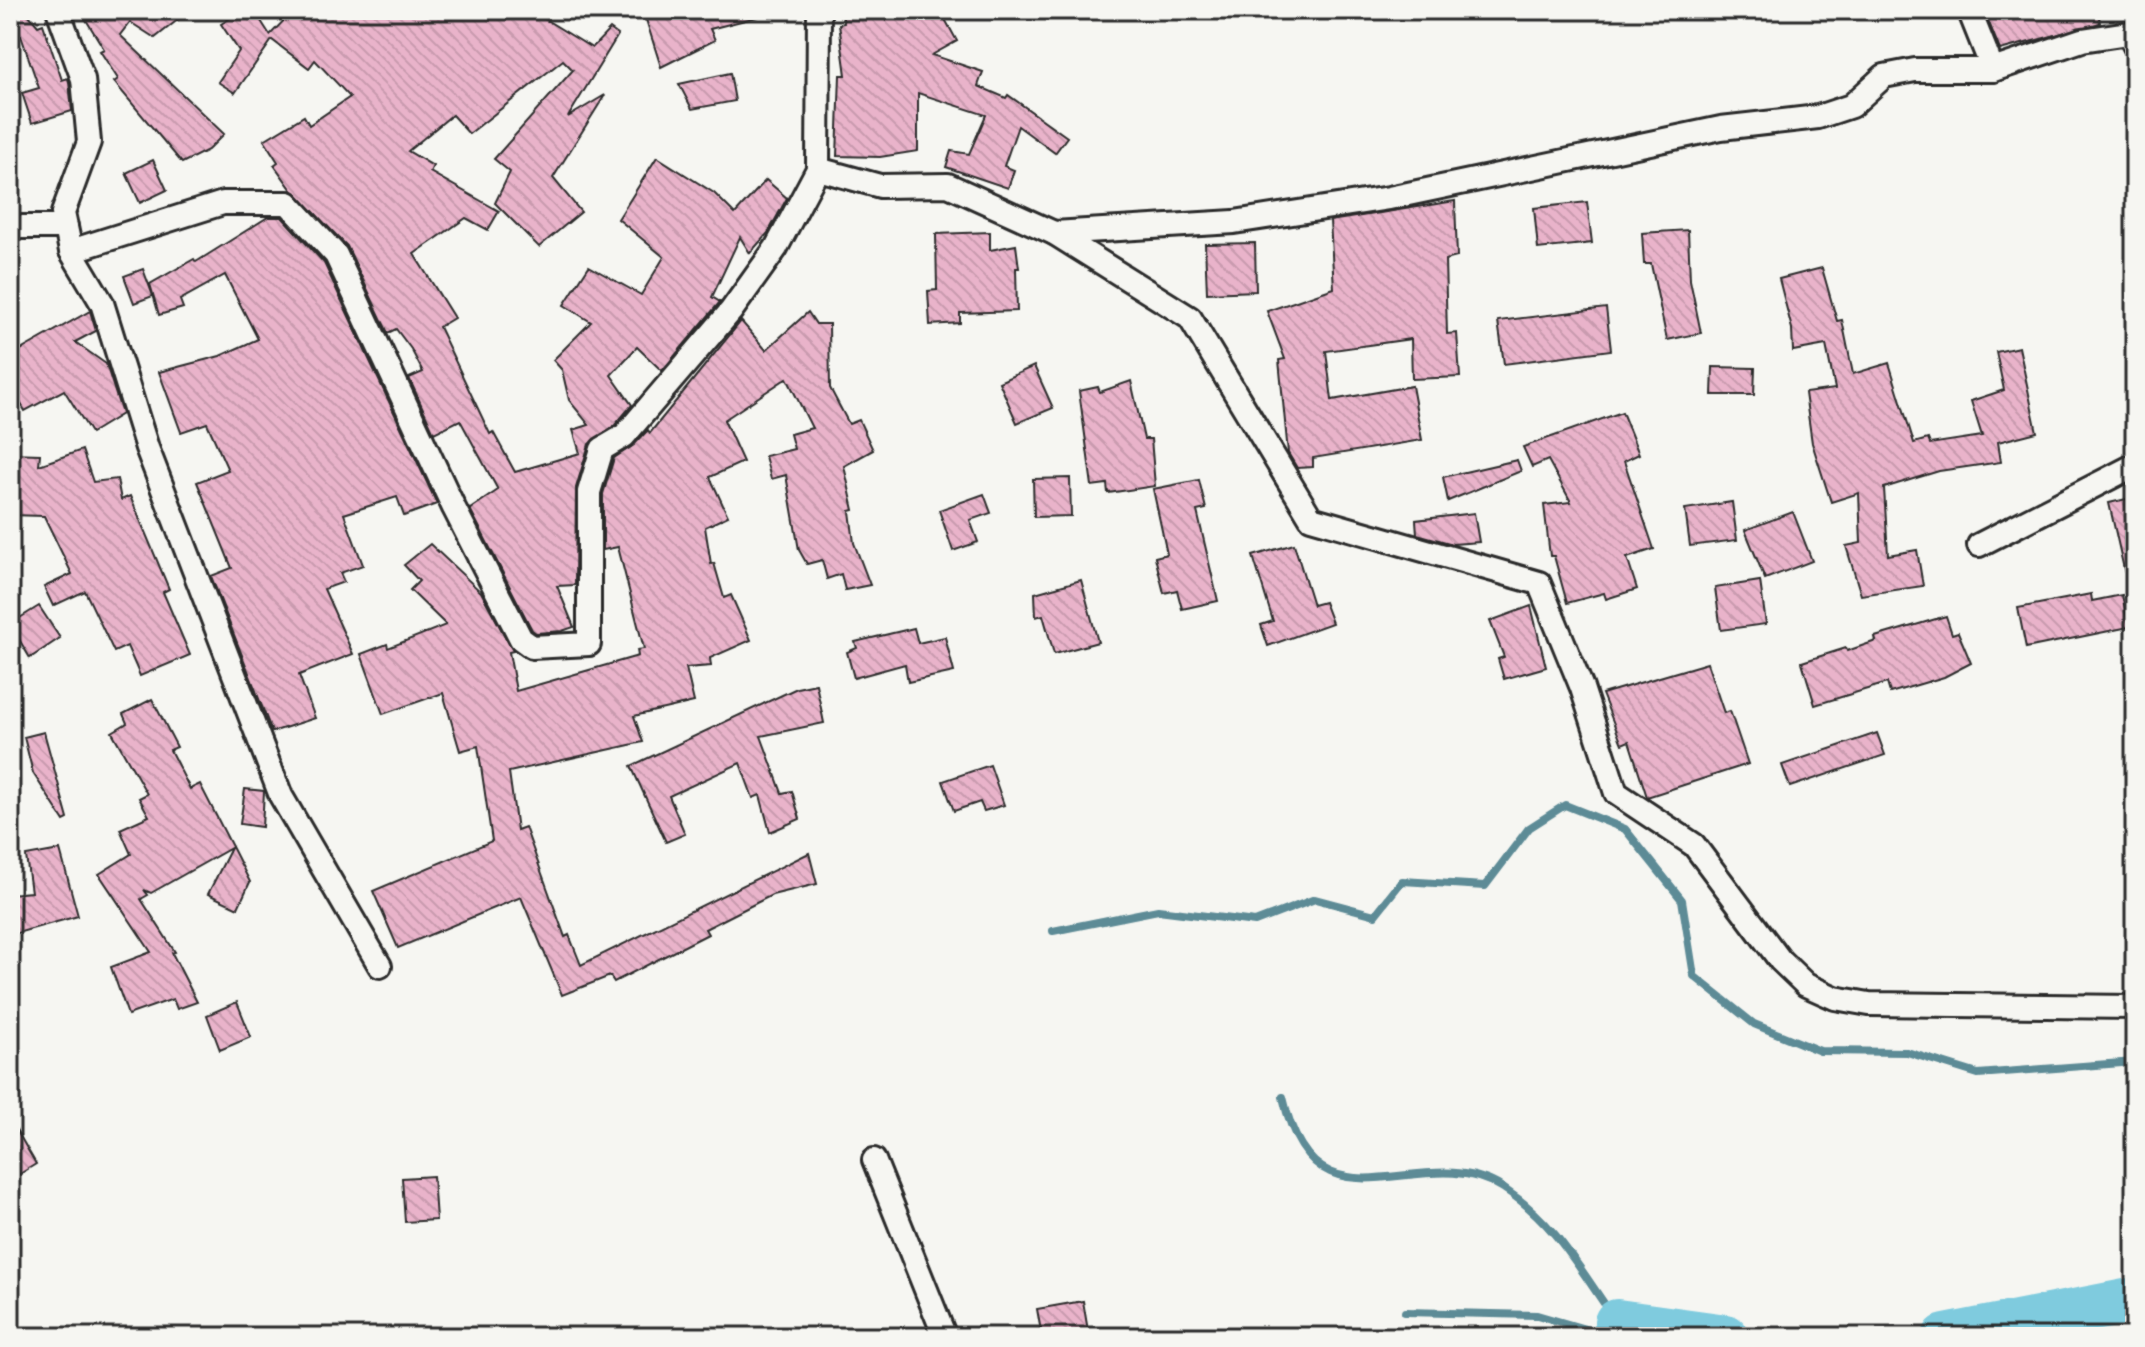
<svg xmlns="http://www.w3.org/2000/svg" width="2145" height="1347" font-family="'Balsamiq Sans',sans-serif">
<style>
.lines{fill:none;stroke-linecap:round;stroke-linejoin:round}
.stream{stroke:#5d8b96;stroke-width:8}
.river{stroke:#7fcbde;stroke-width:46}
.building{fill:url(#building-back-hatch);stroke:#2b2b2b;stroke-width:2}
.minor-casing{stroke:#2b2b2b;stroke-width:28}
.minor{stroke:#f6f6f2;stroke-width:22}
</style>
<defs>
<pattern id="building-back-hatch" width="6" height="6" patternUnits="userSpaceOnUse" patternTransform="scale(2)"><rect width="6" height="6" fill="#e9b3ca"/><path d="M-1 5l2 2M0 0l6 6M5-1l2 2" fill="none" stroke="#c89aae"/></pattern>
</defs>
<rect width="100%" height="100%" fill="#f6f6f2"/>
<filter id="ink" filterUnits="userSpaceOnUse"><feTurbulence type="fractalNoise" baseFrequency=".0125" numOctaves="2"/><feDisplacementMap in="SourceGraphic" scale="16" xChannelSelector="R" yChannelSelector="G"/><feConvolveMatrix kernelMatrix="1 2 1 2 8 2 1 2 1" color-interpolation-filters="sRGB"/></filter>
<g filter="url(#ink)">
<g class="lines">
<g class="stream">
<path d="M1053,931L1158,910L1255,922L1315,899L1375,915L1402,881L1485,886L1529,828L1565,805L1625,829L1682,900L1694,976L1754,1024L1820,1051L1907,1052L1978,1074L2135,1062"/>
<path d="M1283,1097C1315,1244 1422,1136 1503,1188C1557,1223 1581,1272 1617,1322L1592,1331L1537,1315L1405,1312"/>
<path d="M1700,1337L1710,1335"/>
</g>
<g class="river">
<path d="M1617,1322L1726,1337"/>
<path d="M1945,1337L2135,1300"/>
</g>
</g>
<g class="building">
<path d="M12,10H25L38,26L43,24L62,80L68,78L69,82L72,111L32,123L22,93L39,88L21,36L10,42Z"/>
<path d="M80,10H190L155,38L130,22L120,35L224,134L208,150L182,163L114,82L118,79L100,51L104,49Z"/>
<path d="M243,10H254L270,35L294,10H530L592,48L610,29L618,35L568,117L605,95L553,178L581,212L539,247L495,203L510,172L494,159L573,70L563,60L469,134L452,115L408,151L433,166L430,172L499,211L488,230L466,218L414,254L454,318L439,327L490,434L493,432L515,472L580,453L573,430L589,425L569,400L562,370L553,360L591,322L564,305L589,266L641,295L664,257L618,219L657,157L714,193L735,214L766,180L787,198L768,233L750,253L740,237L712,297L720,302L662,371L637,347L611,375L632,405L615,425L589,444L576,488L575,585L557,586L574,627L562,631L536,633L532,630L470,509L498,490L460,420L434,433L409,378L423,372L411,349L396,329L388,333L347,246L292,190L274,165L278,162L264,140L304,116L309,125L350,97L315,60L309,68L272,40L235,93L218,82L239,51L221,24Z"/>
<path d="M643,10H756L757,17L710,29L715,40L661,67Z"/>
<path d="M841,10H940L957,41L932,55L983,72L978,86L1006,98L1008,95L1067,137L1055,153L1018,126L1004,166L1014,170L1008,188L946,167L951,151L969,154L986,115L918,93V151L880,157L837,156L840,75H846L839,24L844,23Z"/>
<path d="M1984,10H2098L2100,23L2000,50Z"/>
<path d="M730,73L735,101L692,109L679,84Z"/>
<path d="M153,160L167,190L140,203L126,173Z"/>
<path d="M1455,201L1457,257L1445,260L1447,334L1457,333L1460,377L1412,379L1411,339L1326,351L1332,400L1412,386L1422,440L1313,458V467L1297,468L1288,453L1279,360L1285,359L1267,311L1334,288L1330,221Z"/>
<path d="M1587,202L1592,243L1538,249L1534,208Z"/>
<path d="M268,217H282L324,263L437,504L404,516L397,497L344,514L363,565L340,573L344,582L324,589L353,654L299,675L315,718L272,732L211,576L232,568L197,482L228,470L207,423L181,432L159,372L220,356L258,339L225,275L180,300L183,308L159,315L150,284L194,259L196,262Z"/>
<path d="M1688,230L1690,280L1701,333L1667,340L1651,264H1644L1642,233Z"/>
<path d="M990,232V250L1016,245L1019,268H1016L1017,311L960,313V323L930,325L928,291L937,290L936,234Z"/>
<path d="M1255,243L1256,291L1207,293L1205,244Z"/>
<path d="M1822,268L1837,321L1842,320L1853,374L1889,363L1914,443L1928,439L1930,444L1982,436L1971,401L2004,390L1996,352L2019,347L2037,432L1998,442L2001,462L1939,471L1884,488L1888,555L1917,550L1923,586L1861,595L1846,546L1861,543L1859,493L1831,502L1812,443L1805,393L1835,389L1826,345L1793,351L1792,329L1779,279Z"/>
<path d="M143,269L153,296L134,303L124,276Z"/>
<path d="M1606,308L1611,350L1504,364L1498,321Z"/>
<path d="M90,311L96,331L75,342L106,364L122,414L91,433L64,390L25,411L10,385V356Z"/>
<path d="M808,312L816,324H829L830,388L849,424L859,420L873,450L844,466L854,510L850,511L854,543L870,585L845,590L841,574L827,579L822,560L807,564L799,550L786,475L771,479L765,456L794,449L790,434L812,428L787,378L724,420L743,462L710,477L728,516L705,527L711,564L714,563L724,598L731,595L751,640L710,658L711,666L686,668L694,702L634,716L643,742L509,772L517,830L525,827L565,937L569,935L581,965L809,853L817,884L772,895L705,929L708,934L614,982L610,976L562,995L521,897L398,948L373,891L492,841L478,746L460,751L443,693L383,714L361,654L387,644L388,648L446,625L410,590L419,581L404,565L430,544L481,592L513,651L509,652L516,691L638,656L637,650L644,649L618,547L603,550V494L614,458L634,445L648,430L650,433L741,321L766,350Z"/>
<path d="M1034,366L1053,408L1017,423L999,382Z"/>
<path d="M1713,367L1755,368L1754,395H1712Z"/>
<path d="M1131,381L1144,439H1151L1155,486L1108,493L1107,484L1092,486L1079,391L1098,387L1100,392Z"/>
<path d="M1622,412L1639,454L1624,461L1654,549L1627,558L1637,589L1606,599L1604,593L1567,603L1554,556H1550L1544,505L1571,502L1548,460L1532,467L1523,447Z"/>
<path d="M82,450L93,482L117,479L121,500L130,496L169,589L163,592L190,655L140,676L127,646L114,652L85,591L53,606L44,587L72,574L44,516L10,515V453L40,454L39,465Z"/>
<path d="M1517,460L1521,471L1448,501L1443,477Z"/>
<path d="M1070,478L1071,516L1034,517L1033,479Z"/>
<path d="M1199,480L1206,509L1197,511L1218,601L1182,609L1177,590L1164,593L1155,557L1167,554L1153,489Z"/>
<path d="M984,494L991,513L970,520L978,542L953,551L939,510Z"/>
<path d="M2135,497V577L2126,578L2109,503Z"/>
<path d="M1732,502L1737,540L1690,546L1685,509Z"/>
<path d="M1793,512L1812,561L1765,579L1745,530Z"/>
<path d="M1474,513L1479,542L1453,544L1417,534L1416,520Z"/>
<path d="M1294,544L1313,605L1324,602L1332,623L1268,646L1261,625L1273,621L1253,556Z"/>
<path d="M1081,580L1098,642L1054,654L1043,615L1036,617L1035,593Z"/>
<path d="M1760,581L1766,624L1721,630L1715,588Z"/>
<path d="M2091,594L2092,601L2122,595L2129,627L2026,648L2018,608Z"/>
<path d="M39,606L60,638L30,658L10,624Z"/>
<path d="M1531,606L1546,667L1504,679L1498,659L1504,657L1490,621Z"/>
<path d="M1946,616L1952,634L1958,632L1971,663L1944,677L1890,693L1887,683L1815,705L1802,662L1846,648L1847,651L1876,641L1875,637Z"/>
<path d="M914,628L918,643L945,637L954,672L908,682L905,664L854,678L847,652L857,648L855,642Z"/>
<path d="M1707,663L1724,713L1730,711L1748,764L1647,797L1629,741L1622,744L1602,694Z"/>
<path d="M816,684L824,723L761,736L782,793L792,791L800,819L770,832L760,795L753,798L740,763L669,796L685,834L666,842L631,766L797,688Z"/>
<path d="M152,699L177,747L170,750L190,789L200,784L250,882L238,908L208,894L231,848L151,893L144,890L148,895L141,899L175,952L172,953L197,1002L177,1009L173,999L128,1015L111,967L151,952L99,874L131,854L120,829L149,816L139,798L147,794L112,732L127,723L123,714Z"/>
<path d="M44,732L68,819L64,821L33,773L24,737Z"/>
<path d="M1877,733L1885,755L1790,787L1782,765Z"/>
<path d="M990,765L1004,805L984,811L980,802L954,811L943,781Z"/>
<path d="M245,789L264,791L262,827L240,824Z"/>
<path d="M60,850L78,916L10,935V894L31,892L26,856Z"/>
<path d="M237,1002L251,1037L220,1050L207,1015Z"/>
<path d="M10,1119L36,1164L10,1180Z"/>
<path d="M433,1176L436,1220L405,1222L402,1178Z"/>
<path d="M1083,1301L1089,1337H1042L1037,1309Z"/>
</g>
<g class="lines">
<g class="minor-casing">
<g id="minor">
<path d="M58,10L83,79L89,142L63,213L71,251L102,303L147,448L281,796L380,966"/>
<path d="M819,10L818,169L880,186L948,185L1054,233L1190,318L1311,518L1539,583L1582,688L1616,793L1694,845L1780,960L1806,985L1835,998L1869,1004L2135,1007"/>
<path d="M1969,10L1993,70"/>
<path d="M10,227H66"/>
<path d="M1054,233L1234,222L1389,198L1721,128L1818,117L1851,106L1884,76L1915,70H1993L2082,40L2128,33L2135,46"/>
<path d="M71,251L223,203H288L336,255L454,508L521,639L532,647L589,644V492L602,449L624,436L731,311L776,248L818,169"/>
<path d="M1979,545L2135,465"/>
<path d="M874,1160L945,1337"/>
</g>
</g>
<use href="#minor" class="minor"/>
</g>
</g>
<rect width="2145" height="1347" fill="none" stroke="#f6f6f2" stroke-width="40"/>
<rect x="20" y="20" width="2105" height="1307" fill="none" stroke="#2b2b2b" stroke-width="3" filter="url(#ink)"/>
</svg>
